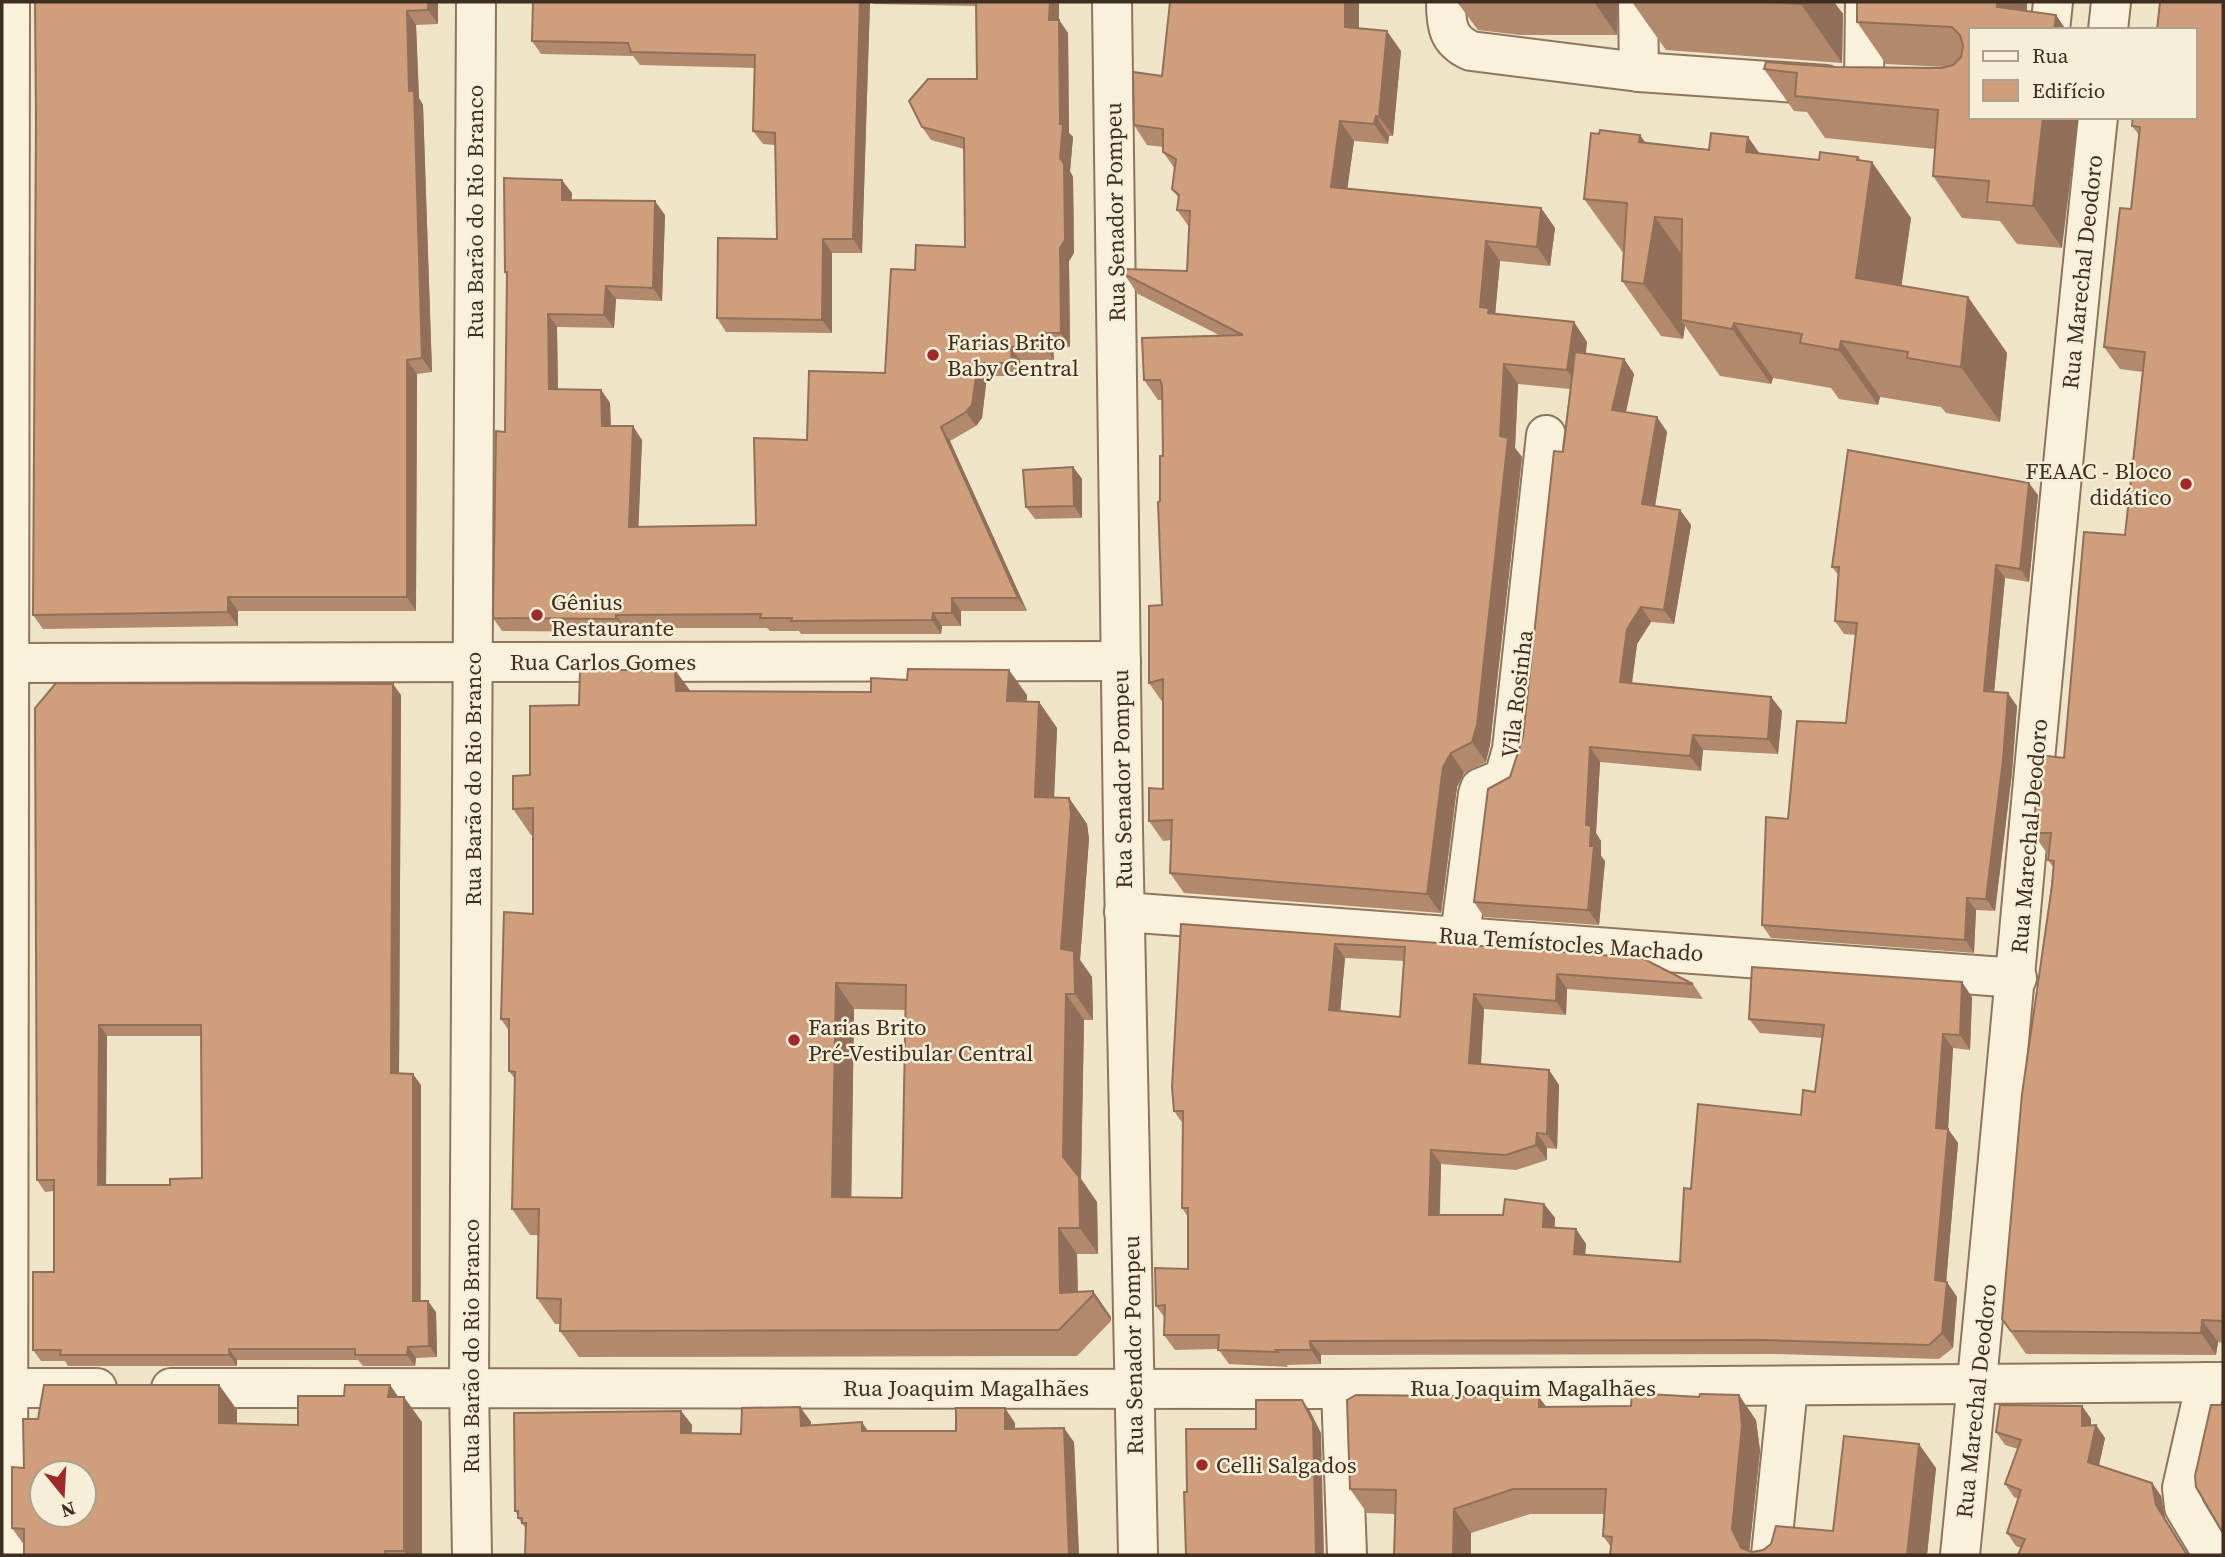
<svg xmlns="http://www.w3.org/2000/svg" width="2225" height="1557" font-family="'Source Serif 4',serif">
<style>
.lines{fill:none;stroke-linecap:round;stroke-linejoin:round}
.minor-casing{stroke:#8d765c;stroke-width:42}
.minor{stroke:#faf1dc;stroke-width:38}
.wall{fill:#b2896c;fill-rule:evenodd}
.shaded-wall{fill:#916f58}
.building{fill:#cf9f7d;stroke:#916f58;stroke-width:2;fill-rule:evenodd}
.poi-dot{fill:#9e2a2b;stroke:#f7eed8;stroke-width:2.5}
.labels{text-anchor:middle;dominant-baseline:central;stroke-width:5;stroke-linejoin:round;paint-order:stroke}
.street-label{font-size:23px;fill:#3d2e20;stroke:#f7eed8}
.poi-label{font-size:23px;fill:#3d2e20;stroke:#f7eed8;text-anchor:start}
</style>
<rect width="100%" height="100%" fill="#f0e4c8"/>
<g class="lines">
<g class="minor-casing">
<g id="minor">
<path d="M1112,2L1123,829L1138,1555"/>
<path d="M1446,2C1446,26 1448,41 1471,51L1639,72L1826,85"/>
<path d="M1638,2L1639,72"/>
<path d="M2050,30L2053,2"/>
<path d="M2108,30L2111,2"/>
<path d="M1864,87L1865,2"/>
<path d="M2,663L1121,661"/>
<path d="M1124,912L2017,978"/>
<path d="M1460,936L1478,794L1480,788L1504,778L1512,749L1546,435"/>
<path d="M2206,1382L2182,1488L2184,1507L2213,1555"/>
<path d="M2,1388H97"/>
<path d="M171,1388L1341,1389L2223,1382"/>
<path d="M1341,1389L1347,1555"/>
<path d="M8,1555L10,2"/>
<path d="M472,1555L469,1387L476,2"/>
<path d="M1771,1555L1788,1387"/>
<path d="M1960,1555C2008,1076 2047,596 2098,117"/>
</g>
</g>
<use href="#minor" class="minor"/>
</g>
<g class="wall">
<path d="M438,2V24L416,25L419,98L423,105L432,372L417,374L416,611H238V626L43,629L33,615L36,119Z"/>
<path d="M870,2L862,253H832V333L726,332L717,318L777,239L775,145L763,144L753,131L755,68L640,65L633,56L541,54L532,41Z"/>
<path d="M872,2H1059V20L1068,33L1069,133L1073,137L1070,171L1073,177L1074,253L1069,261L1070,347H1053L1054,360H1020L1021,376H987L982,418L976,426L950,441L1027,611H961V626H942L941,634H801L799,631H770L767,628H625V632L502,631L493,618L505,432L507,276L505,272L572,193L571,200L665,215L662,301L616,299L614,328L557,327L558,389L601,390L610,403L611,426L642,440L638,527L756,525L807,440L885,373L915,270L965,247L964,149L931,140L922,127L977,79L976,6L873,4Z"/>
<path d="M1170,2H1359V28L1401,51L1393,136H1389L1388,144L1354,141L1347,188L1541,208L1555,228L1550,266L1500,261L1495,314L1574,322L1587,342L1586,353L1624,359L1634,374L1626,412L1657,417L1667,432L1655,506L1680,510L1691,525L1674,624L1651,622L1637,644L1632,684L1771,697L1782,711L1778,754L1703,750L1701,771L1600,762L1596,833L1601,841V856L1605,861L1599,925L1484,917L1474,902L1510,777L1523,737L1570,389L1518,384L1515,448L1522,457L1490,745L1486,762L1464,773L1457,787L1441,913L1184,893L1170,873L1171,840L1163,841L1149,821L1163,789V703L1149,683L1162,605L1160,501L1163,456L1162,400H1158L1144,380L1219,335L1138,294L1124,274L1187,271L1189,227L1177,210L1179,198L1172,189L1175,169L1163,152V147L1147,145L1134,125L1162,76Z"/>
<path d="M1457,2H1618L1617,35H1520L1478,30Z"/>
<path d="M1632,2H1834L1843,14L1842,63L1666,50Z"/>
<path d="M2223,2V1343L2218,1342L2216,1355L2026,1354L2002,1319L2053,867L2048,860V855L2033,833L2064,758L2125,535L2143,372L2120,369L2104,347L2131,209L2139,135L2132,126Z"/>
<path d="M2027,11L2056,15L2066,30H1971L2062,248L2017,244L2000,221L1962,218L1933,176L1935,149L1825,138L1807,112L1794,111L1764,69L1834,67L1941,68L1944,67L1886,64L1857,22Z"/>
<path d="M1599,134L1646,143L1819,160L1858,157L1911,218L1901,286L1968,297L2007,353L2000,422L1946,413L1941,407L1880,397L1878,405L1839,399L1831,388L1773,378L1771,384L1720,376L1685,326L1683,339L1661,336L1622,281L1624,254L1584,199Z"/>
<path d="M1073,467L1082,479V518L1035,519L1026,507Z"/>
<path d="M2038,495L2029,582L2005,578L1994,692L2017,706L2012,773L1995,911L1976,910L1974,953L1771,938L1762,925L1788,819L1846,723L1856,635L1844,634L1835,621L1839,576L1832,567Z"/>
<path d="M675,670L690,691L1027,695L1026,702H1039L1057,728L1054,798H1069L1087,824L1089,839L1080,960L1092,977L1093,1020H1084L1081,1179L1097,1202L1098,1254H1077L1078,1292L1093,1291L1111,1317V1321L1077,1356L579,1357L560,1331V1324H555L537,1298L539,1235H530L512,1209L515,1079L509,1071V1031L501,1019L533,914V835H531L513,809L530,775L579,705ZM854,1009L905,1010L902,1198L851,1197Z"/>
<path d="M401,695L399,1073L421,1085V1301L436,1312L437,1357L416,1358L415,1366H363L358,1360H237V1366H68L65,1361H41L33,1350L54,1272V1191L45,1192L37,1180L35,708ZM107,1036H201L202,1178L170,1185H106Z"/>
<path d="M1181,924L1642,958L1693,984L1703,999L1567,989L1566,1015L1484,1009L1481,1064L1549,1070L1559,1085L1557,1149L1547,1148V1160L1516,1170L1441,1164L1440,1215H1503L1544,1204L1555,1218L1554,1228L1576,1229L1586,1244L1585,1255L1680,1262L1691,1189L1801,1115L1815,1092L1823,1038L1760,1033L1749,1019L1972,997L1970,1050L1953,1048L1948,1129L1958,1143L1946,1282L1957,1297L1953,1348L1939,1359L1774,1354L1321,1355V1364L1287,1365L1288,1367L1229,1364L1218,1349L1175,1350L1164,1335L1165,1318L1156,1306L1188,1269V1217L1182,1208L1183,1124L1174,1111ZM1345,958L1404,961L1400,1017L1340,1011Z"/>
<path d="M219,1385L237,1410V1424L298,1425L344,1396L390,1385L398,1397L422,1422V1555H24V1545L12,1528L24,1468L38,1419Z"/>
<path d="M2082,1406L2091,1419V1425H2096L2105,1438L2099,1465L2152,1483L2161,1496L2165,1518L2188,1555L2021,1548L2016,1546L2007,1533L2018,1499L2014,1497L2005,1484L2018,1449L2005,1445L1996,1432Z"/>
<path d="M800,1407L811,1422V1425L869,1431H956L1015,1423V1429L1074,1442L1079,1555H525L526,1529L518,1518V1515L515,1511L681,1411L692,1425L691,1433L741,1434Z"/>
<path d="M1547,1407L1756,1420L1760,1451L1749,1551L1752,1552L1833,1531L1936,1468L1927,1555H1610L1611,1547L1603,1536L1604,1514H1530L1471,1533L1395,1514L1367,1513L1350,1489Z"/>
</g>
<g class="shaded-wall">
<path d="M428,2H438V24L428,10Z"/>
<path d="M860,2H870L862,253L853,239Z"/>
<path d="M1050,2H1059V34L1049,20Z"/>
<path d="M1345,2H1359V47L1345,27Z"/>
<path d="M1594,2H1618L1617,35Z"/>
<path d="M1793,2H1834L1843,14L1842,63L1801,4Z"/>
<path d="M1997,2H2027V30L1997,7Z"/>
<path d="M407,11L416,25L419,98L423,105L432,372L422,358L409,91Z"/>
<path d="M2056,15L2066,30H2054Z"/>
<path d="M1059,20L1068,33L1069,133L1073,137L1070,171L1073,177L1074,253L1069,261L1070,347L1061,333L1060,248V158Z"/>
<path d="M1387,31L1401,51L1393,136L1379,117Z"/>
<path d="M1376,116L1389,136L1388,144L1374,124Z"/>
<path d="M2043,117H2078L2062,248L2033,206Z"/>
<path d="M1340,121L1354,141L1345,206L1331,187Z"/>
<path d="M1640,135L1679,190L1639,142Z"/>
<path d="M1748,137L1787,192L1746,152Z"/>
<path d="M1858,157L1870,174L1872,162L1911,218L1895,333L1856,278Z"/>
<path d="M562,180L572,193L571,213L562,200Z"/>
<path d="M655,201L665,215L662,301L653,288Z"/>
<path d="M1541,208L1555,228L1550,266L1537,247Z"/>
<path d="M1655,217L1694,272L1681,320L1685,326L1683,339L1644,284Z"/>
<path d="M823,239L832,253V333L822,320Z"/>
<path d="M1486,241L1500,261L1495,316L1503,327L1480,307Z"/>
<path d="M606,286L616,299L614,328L604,315Z"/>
<path d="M1968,297L2007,353L2000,422L1961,367Z"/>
<path d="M548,314L557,327L558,402L549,389Z"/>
<path d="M1574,322L1587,342L1581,390L1567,370Z"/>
<path d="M1734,323L1773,378L1771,384L1732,329Z"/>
<path d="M1044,333L1053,347L1054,360L1045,346Z"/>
<path d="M1841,341L1880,397L1878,405L1839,350Z"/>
<path d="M1011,347L1020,360L1021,376L1012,363Z"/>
<path d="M1624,359L1634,374L1623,425L1612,410Z"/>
<path d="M407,360L417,374L416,611L407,597Z"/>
<path d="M978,363L987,376L982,418L976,426L966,412Z"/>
<path d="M1504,364L1518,384L1515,448L1522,457L1490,745L1486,762L1472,742L1500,436Z"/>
<path d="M601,390L610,403L611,439L602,426Z"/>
<path d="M1657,417L1667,432L1653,519L1642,504Z"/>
<path d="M633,426L642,440L638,540L629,527Z"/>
<path d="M941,427L950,441L1027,611L1018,598Z"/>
<path d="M1073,467L1082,479V518L1074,506Z"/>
<path d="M2029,483L2038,495L2029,582L2020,569Z"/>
<path d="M1680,510L1691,525L1674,624L1664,610Z"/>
<path d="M1996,565L2005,578L1993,704L1984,691Z"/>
<path d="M228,597L238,611V626L228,612Z"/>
<path d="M952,598L961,611V626L952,613Z"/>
<path d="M1641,607L1651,622L1637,644L1630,697L1620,682L1627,629Z"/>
<path d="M933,613L942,626L941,634L932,620Z"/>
<path d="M616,615L625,628V632L616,619Z"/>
<path d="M675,670L694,696L676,691Z"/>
<path d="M1009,670L1027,695L1025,727L1007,701Z"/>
<path d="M393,684L401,695L399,1084L391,1073Z"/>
<path d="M2008,693L2017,706L2012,773L1995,911L1986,899Z"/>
<path d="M1771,697L1782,711L1778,754L1768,739Z"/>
<path d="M1039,702L1057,728L1053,823L1035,797Z"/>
<path d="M1693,735L1703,750L1701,771L1690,756Z"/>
<path d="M1590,747L1600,762L1596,833L1601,841V856L1605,861L1599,925L1588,910L1590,846L1586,825Z"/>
<path d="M1451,753L1464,773L1457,787L1441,913L1427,894L1443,767Z"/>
<path d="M1069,798L1087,824L1089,839L1080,960L1092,977L1093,1020L1075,994L1061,949Z"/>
<path d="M1967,898L1976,910L1974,953L1965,940Z"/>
<path d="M1335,944L1345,958L1339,1025L1329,1010Z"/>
<path d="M1557,974L1567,989L1566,1015L1556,1001Z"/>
<path d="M1962,982L1972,997L1970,1050L1960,1035Z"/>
<path d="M836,983L854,1009L851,1223L832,1197Z"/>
<path d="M1066,994L1084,1020L1081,1179L1097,1202L1098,1254L1080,1228L1063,1157Z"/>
<path d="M1474,994L1484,1009L1480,1078L1469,1063Z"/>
<path d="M99,1025L107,1036L106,1196L98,1185Z"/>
<path d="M1943,1034L1953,1048L1948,1129L1958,1143L1945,1295L1935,1280L1936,1128Z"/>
<path d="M1549,1070L1559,1085L1557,1149L1547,1134Z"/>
<path d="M413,1074L421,1085L420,1313L413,1301Z"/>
<path d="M1537,1133L1547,1148V1160L1536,1145Z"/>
<path d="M1431,1150L1441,1164L1439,1230L1429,1215Z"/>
<path d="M1544,1204L1555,1218L1554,1242L1543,1227Z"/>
<path d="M1059,1228L1077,1254L1078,1311L1060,1293Z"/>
<path d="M1576,1229L1586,1244L1584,1268L1574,1254Z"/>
<path d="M1947,1282L1957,1297L1953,1348L1942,1333Z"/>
<path d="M1093,1291L1111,1317V1321L1093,1295Z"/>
<path d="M428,1301L436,1312L437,1357L429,1346Z"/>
<path d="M2202,1320L2218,1342L2216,1355L2201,1333Z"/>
<path d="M1310,1341L1321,1355V1364L1311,1350Z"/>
<path d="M408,1347L416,1358L415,1366L407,1355Z"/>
<path d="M229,1349L237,1360V1366L229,1355Z"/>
<path d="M219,1385L237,1410V1449L219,1423Z"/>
<path d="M390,1385L404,1405V1397L422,1422V1555H406L404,1551L388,1397Z"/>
<path d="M1739,1395L1756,1420L1760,1451L1749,1554L1741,1548L1732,1529Z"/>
<path d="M1539,1397L1557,1421L1539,1407Z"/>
<path d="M1302,1400L1310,1411L1321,1433L1324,1555H1316Z"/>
<path d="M2082,1406L2091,1419V1439L2082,1426Z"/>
<path d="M800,1407L811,1422V1440L801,1426Z"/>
<path d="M1005,1408L1015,1423V1444L1005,1429Z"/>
<path d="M681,1411L692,1425L691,1448L681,1433Z"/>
<path d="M862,1422L872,1437L862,1431Z"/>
<path d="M2096,1425L2105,1438L2097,1474L2088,1462Z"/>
<path d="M1064,1428L1074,1442L1079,1555H1069Z"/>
<path d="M1919,1444L1936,1468L1927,1555H1907Z"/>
<path d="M2152,1483L2161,1496L2165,1518L2188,1555H2187L2156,1505Z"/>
<path d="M1454,1509L1471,1533V1555H1453Z"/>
</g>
<g class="building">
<path d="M35,2H428V10L407,11L409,91H414L422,358L407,360V597H228V612L33,615L36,119Z"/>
<path d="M533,2H860L853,239H823L822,320L717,318L718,238L777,239L775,133L753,131L755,55L631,52L628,43L532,41Z"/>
<path d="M976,2H1050L1049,20H1059L1060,124H1063L1060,158L1064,164L1065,240L1060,248L1061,333H1044L1045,346L1011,347L1012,363H978L972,405L966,412L941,427L1018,598H952V613H933L932,620L791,621L792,618H760L761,614L616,615V619L493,618L496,431L505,432L507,272H505L504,178L562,180V200L655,201L653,288L606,286L604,315L548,314L549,389L601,390L602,426H633L629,527L756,525L754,438L807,440L809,371L885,373L891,269L915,270L916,245L965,247L964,138L922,127L909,101L928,79H977Z"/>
<path d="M1170,2H1345V27L1387,31L1379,117L1376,116L1374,124L1340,121L1331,187L1541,208L1537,247L1486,241L1480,307L1489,308L1488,313L1574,322L1567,370L1504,364L1500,436L1508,438L1477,725L1472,742L1451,753L1443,767L1427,894L1170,873L1172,820L1149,821V788L1163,789V679L1149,683V606L1162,605L1158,502L1160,501V456H1163L1162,386L1160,380H1144L1142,338L1243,335L1124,274V269L1187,271L1190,211L1177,210L1179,195L1172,189L1176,159L1163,152V129L1134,125L1133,72L1162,76Z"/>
<path d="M1769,2H1801V4Z"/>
<path d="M1857,2H1997V7L2056,15L2054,30H1971V117H2043L2033,206L1987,202L1989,181L1933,176L1938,110L1795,96L1797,73L1764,69L1766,62L1834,67L1941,68L1953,65L1961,57L1963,46L1960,35L1952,27L1857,22Z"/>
<path d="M2160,2H2223V1321L2202,1320L2201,1333L2011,1331L2002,1319L2022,1094L2052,886L2054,861L2048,860L2051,833H2033L2040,755L2064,758L2084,532L2125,535L2145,352L2104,347L2120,208L2131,209L2140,127L2132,126L2133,117H2195V30H2157Z"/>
<path d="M1600,130L1640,135L1639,142L1709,150L1711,133L1748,137L1746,152L1819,160L1820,152L1858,157L1857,160L1872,162L1856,278L1968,297L1961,367L1907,358L1908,352L1841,341L1839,350L1800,343L1802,334L1734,323L1732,329L1681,320L1682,219L1655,217L1644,284L1622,281L1627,203L1584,199L1591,133L1599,134Z"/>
<path d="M1575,352L1624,359L1612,410L1657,417L1642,504L1680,510L1664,610L1641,607L1627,629L1620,682L1771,697L1768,739L1693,735L1690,756L1590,747L1586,825L1591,826L1590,846H1594L1588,910L1474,902L1488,789L1510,777L1523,737L1554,451L1563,452Z"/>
<path d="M1848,450L2029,483L2020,569L1996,565L1984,691L2008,693L2003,760L1986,899L1967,898L1965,940L1762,925L1766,817L1788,819L1797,721L1846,723L1857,623L1835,621L1839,567H1832Z"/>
<path d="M1073,467L1074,506L1026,507L1023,470Z"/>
<path d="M908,669L1009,670L1007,701L1039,702L1035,797L1069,798L1071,813L1061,949L1074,951L1075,994H1066L1063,1157L1079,1177L1080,1228H1059L1060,1293L1093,1291V1295L1059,1330L560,1331L561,1299L537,1298L539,1209H512L515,1072L509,1071V1019H501L504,912L533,914V808L513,809V776L530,775V706L579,705L580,670H675L676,691L871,692V678L907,680ZM836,983L906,985L902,1198L832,1197Z"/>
<path d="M56,683L393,684L391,1073L413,1074V1301H428L429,1346L408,1347L407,1355H355V1349H229V1355H60L61,1350H33V1272H54V1180H37L35,708ZM99,1025H201L202,1178L170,1179V1185H98Z"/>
<path d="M1181,924L1642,958L1693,984L1557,974L1556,1001L1474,994L1469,1063L1549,1070L1547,1134L1537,1133L1536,1145L1506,1155L1431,1150L1429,1215H1503L1505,1199L1544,1204L1543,1227L1576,1229L1574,1254L1680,1262L1684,1188L1691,1189L1698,1104L1801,1115L1803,1090L1815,1092L1824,1025L1749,1019L1752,967L1962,982L1960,1035L1943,1034L1936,1128L1948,1129L1935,1280L1947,1282L1942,1333L1929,1345L1764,1340L1310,1341L1311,1350H1276L1278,1352L1218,1350L1219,1335H1164L1165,1305L1156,1306L1155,1268L1188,1269V1208H1182L1183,1111H1174L1172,1087ZM1335,944L1405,947L1400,1017L1329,1010Z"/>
<path d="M44,1385H219V1423L298,1425V1396H344L345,1385H390L388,1397H404V1551H385V1555H24V1529L12,1528V1467L24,1468L23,1419H38ZM42,1473H84V1515H42Z"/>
<path d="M1632,1393L1699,1397L1700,1394L1739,1395L1742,1426L1732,1529L1741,1548L1752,1552L1763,1550L1771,1544L1776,1526L1833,1531L1844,1436L1919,1444L1907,1555H1610L1612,1537L1603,1536L1606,1489H1513L1454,1509L1453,1555H1394L1396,1490L1350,1489L1347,1400L1356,1395L1539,1397V1407L1631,1406Z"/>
<path d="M1256,1400H1302L1313,1422L1316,1555H1186L1184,1492H1187L1186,1429H1256Z"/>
<path d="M2000,1405L2082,1406V1426L2096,1425L2088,1462L2152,1483L2156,1505L2187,1555H2018L2025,1539L2007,1533L2021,1490L2005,1484L2021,1440L1996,1432Z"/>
<path d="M2211,1405H2223V1533L2196,1487L2195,1476Z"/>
<path d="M800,1407L801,1426L862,1422V1431H956V1408H1005V1429L1064,1428L1069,1555H525L526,1523H522V1518H518V1511H515L514,1413L681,1411V1433L741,1434L742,1408Z"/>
</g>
<g class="poi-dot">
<circle cx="933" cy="355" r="7"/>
<circle cx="2186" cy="484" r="7"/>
<circle cx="537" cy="615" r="7"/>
<circle cx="794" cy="1040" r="7"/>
<circle cx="1202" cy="1465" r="7"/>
</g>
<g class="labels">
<g class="street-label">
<text transform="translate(475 212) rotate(-90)">Rua Barão do Rio Branco</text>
<text transform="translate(1115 212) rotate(-91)">Rua Senador Pompeu</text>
<text transform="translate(2082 272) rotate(-84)">Rua Marechal Deodoro</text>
<text x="603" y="662">Rua Carlos Gomes</text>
<text transform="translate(1517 694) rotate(-83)">Vila Rosinha</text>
<text transform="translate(473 779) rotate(-90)">Rua Barão do Rio Branco</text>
<text transform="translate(1122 779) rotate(-91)">Rua Senador Pompeu</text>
<text transform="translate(2029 836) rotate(-85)">Rua Marechal Deodoro</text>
<text transform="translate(1571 944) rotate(4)">Rua Temístocles Machado</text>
<text transform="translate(1133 1345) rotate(-91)">Rua Senador Pompeu</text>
<text transform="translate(471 1346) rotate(-90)">Rua Barão do Rio Branco</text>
<text x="966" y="1388">Rua Joaquim Magalhães</text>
<text x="1533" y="1388">Rua Joaquim Magalhães</text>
<text transform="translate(1976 1401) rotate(-84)">Rua Marechal Deodoro</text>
</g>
<g class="poi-label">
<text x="947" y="342">Farias Brito<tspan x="947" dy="26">Baby Central</tspan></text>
<text x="2172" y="471" text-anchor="end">FEAAC - Bloco<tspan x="2172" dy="26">didático</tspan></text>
<text x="551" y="602">Gênius<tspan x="551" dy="26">Restaurante</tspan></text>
<text x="808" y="1027">Farias Brito<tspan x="808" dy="26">Pré-Vestibular Central</tspan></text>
<text x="1216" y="1465">Celli Salgados</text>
</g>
</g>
<rect width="2225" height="1557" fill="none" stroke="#3d2e20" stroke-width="7"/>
<rect x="1969" y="28" width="228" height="91" fill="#f7eed8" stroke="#ada18e" stroke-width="2"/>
<rect x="1983" y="51" width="35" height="10" fill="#faf1dc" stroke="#ada18e" stroke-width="2"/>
<text x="2032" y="63" font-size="21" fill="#3d2e20">Rua</text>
<rect x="1983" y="80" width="35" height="21" fill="#cf9f7d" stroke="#ada18e" stroke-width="2"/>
<text x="2032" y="98" font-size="21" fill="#3d2e20">Edifício</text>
<g transform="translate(63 1494) rotate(162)"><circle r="33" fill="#f7eed8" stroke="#ada18e" stroke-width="2"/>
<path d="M0-5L12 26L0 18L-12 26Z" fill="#9e2a2b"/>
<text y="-10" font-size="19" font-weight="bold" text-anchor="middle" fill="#3d2e20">N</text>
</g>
</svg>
